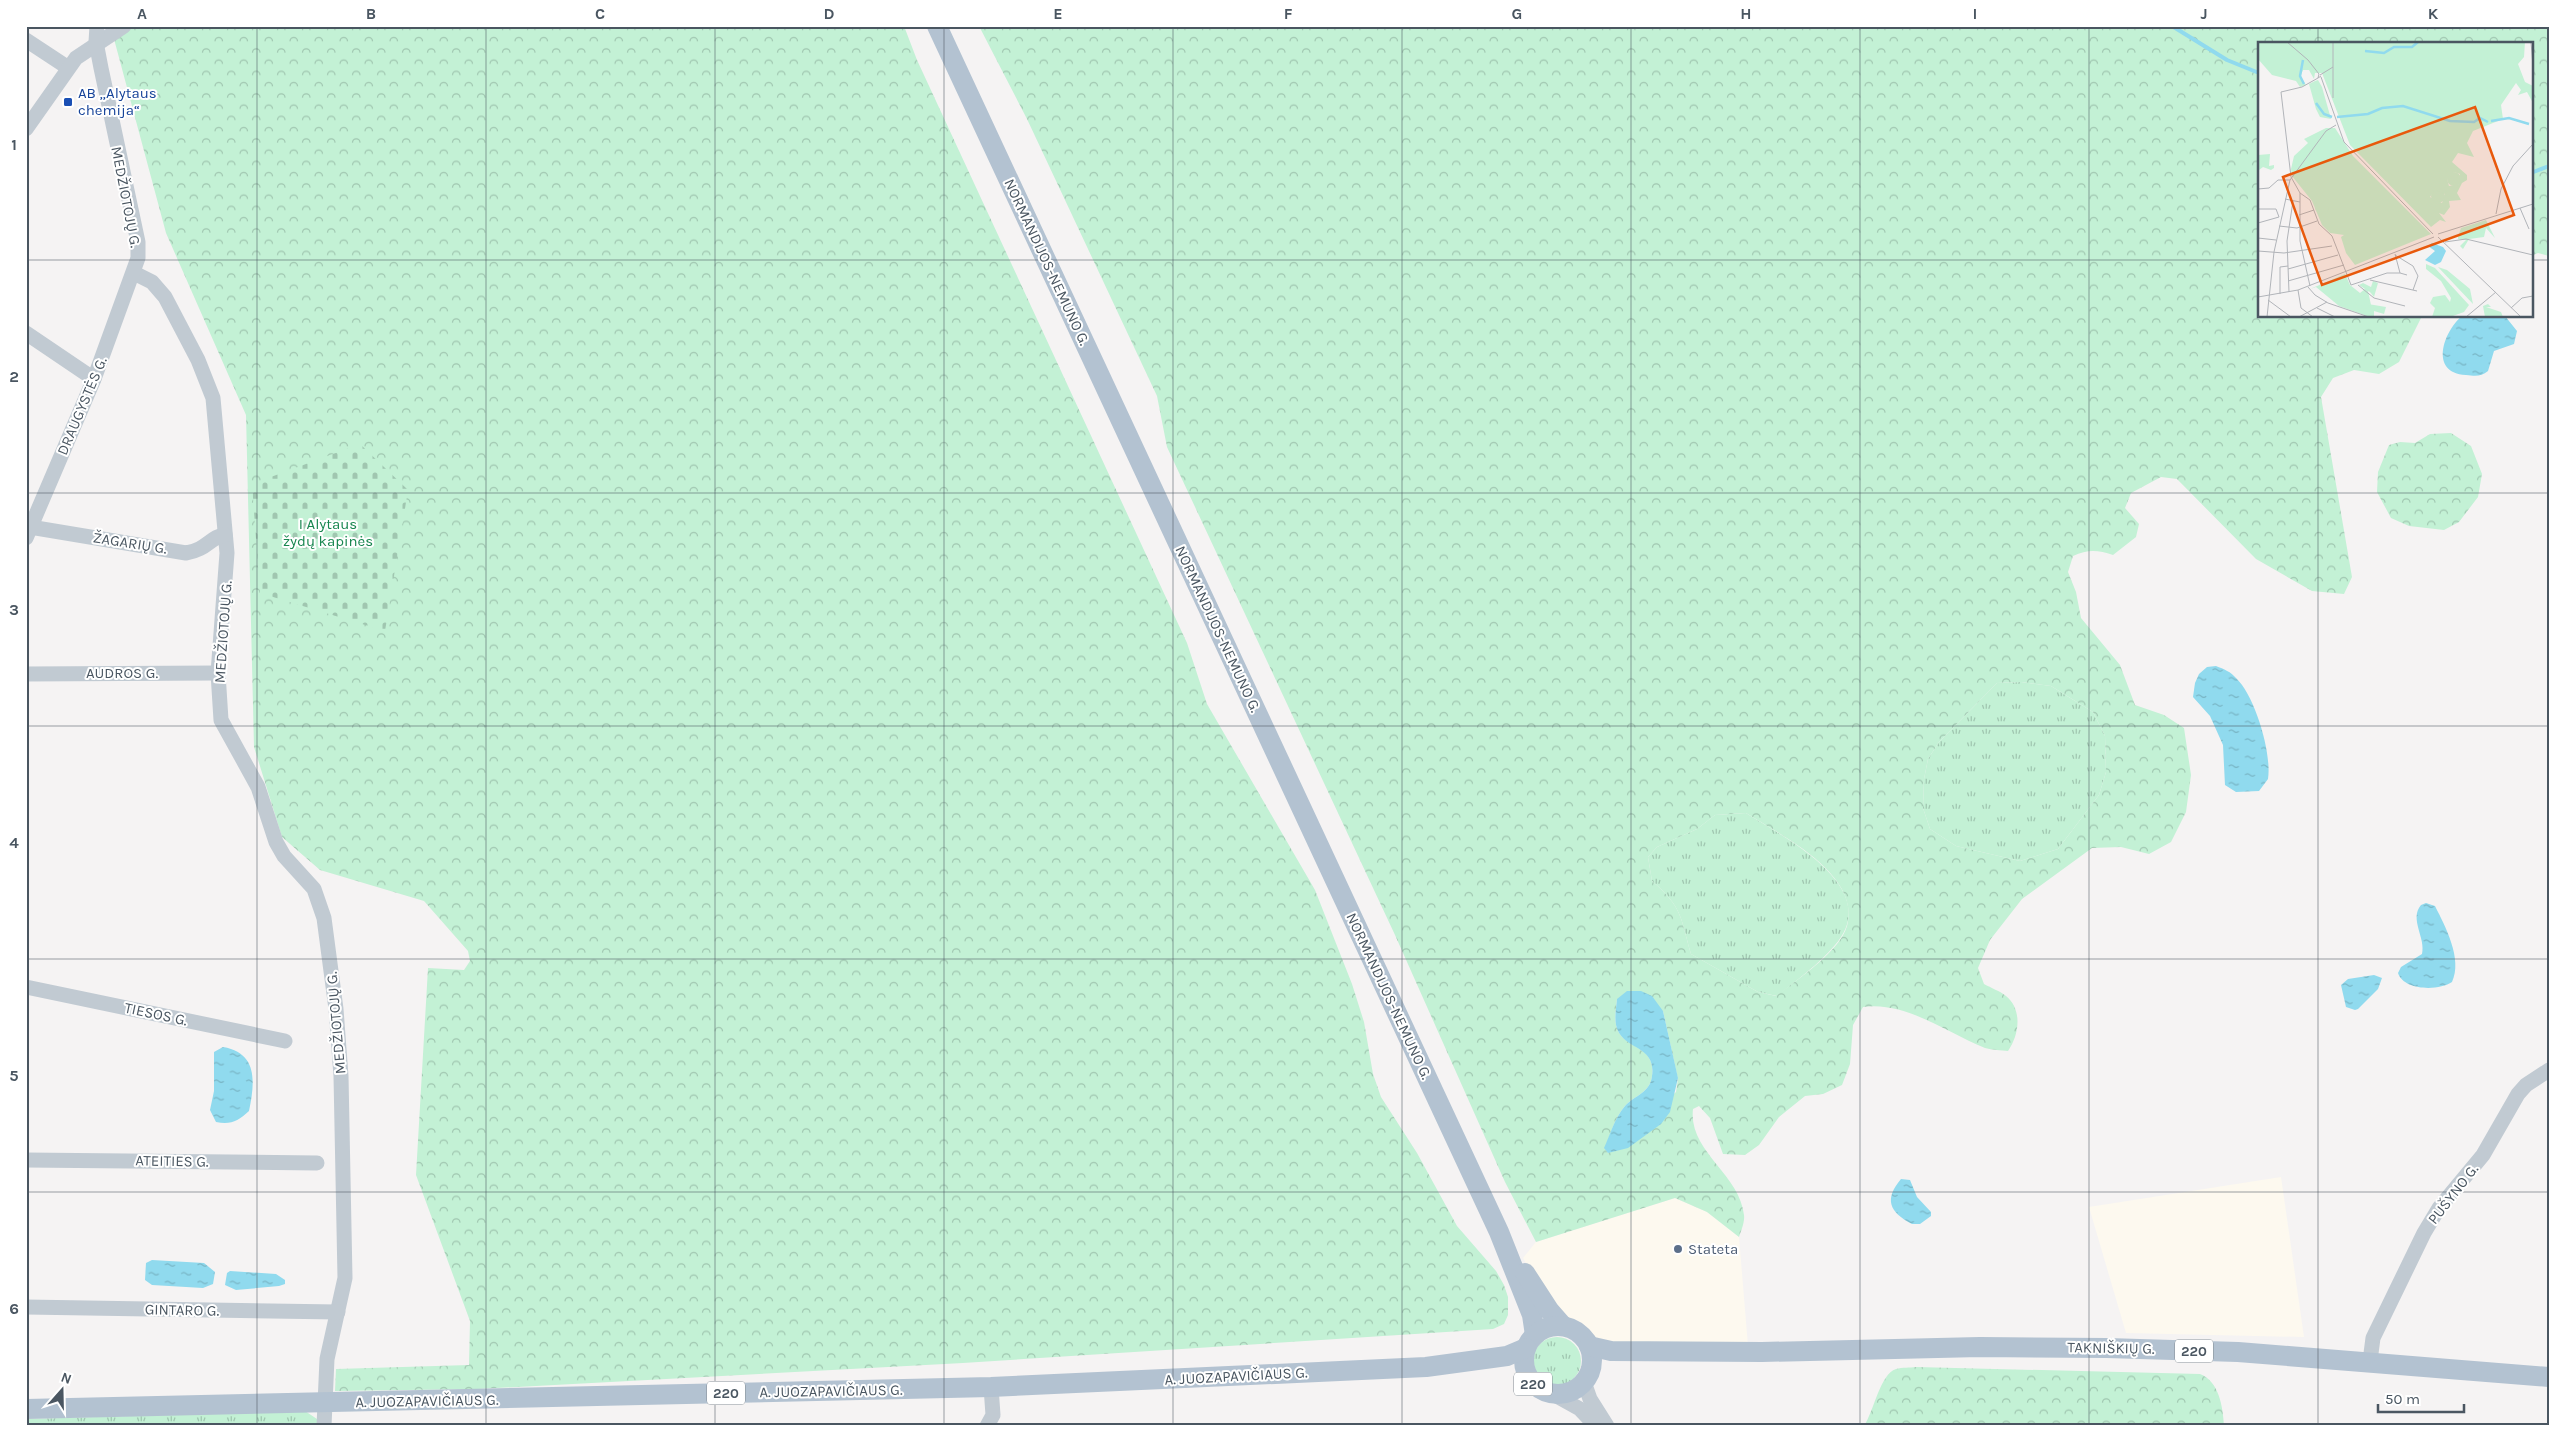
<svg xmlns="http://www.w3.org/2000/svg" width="2575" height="1452" font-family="Karla,sans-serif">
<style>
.commercial{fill:#fdf9ef}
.grass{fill:url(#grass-tufts)}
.forest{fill:url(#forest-crowns);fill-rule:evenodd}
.cemetery{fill:url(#cemetery-stones)}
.water{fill:url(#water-ripples)}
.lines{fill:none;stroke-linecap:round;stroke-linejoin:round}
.stream{stroke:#90daee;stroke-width:4}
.minor{stroke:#c1cad2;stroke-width:15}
.major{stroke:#b3c2d1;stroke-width:20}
.grid{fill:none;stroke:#4a5661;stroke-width:1;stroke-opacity:0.55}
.transit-dot{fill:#1a4fb4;stroke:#fff;stroke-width:2}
.service-dot{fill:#5c6f8a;stroke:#fff;stroke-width:2}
.labels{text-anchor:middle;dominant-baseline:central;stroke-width:4;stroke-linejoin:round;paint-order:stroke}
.shield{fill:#fff;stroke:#808990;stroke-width:1}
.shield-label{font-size:14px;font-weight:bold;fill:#4a5661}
.transit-label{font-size:15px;fill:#164399;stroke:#fff;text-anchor:start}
.street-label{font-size:15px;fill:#4a5661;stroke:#fff}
.park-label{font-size:15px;fill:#17864f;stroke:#fff}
.service-label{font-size:15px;fill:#4e5e75;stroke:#fff;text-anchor:start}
.inset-river{fill:none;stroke:#90daee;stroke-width:2.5}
.inset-road{fill:none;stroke:#b1b4b9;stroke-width:1}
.view{fill:#e8590c;fill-opacity:0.15;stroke:#e8590c;stroke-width:2.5}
.inset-edge{fill:none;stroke:#4a5661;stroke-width:2.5}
.neatline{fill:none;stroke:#4a5661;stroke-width:2}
.grid-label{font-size:16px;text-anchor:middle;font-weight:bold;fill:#4a5661}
</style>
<defs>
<pattern id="grass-tufts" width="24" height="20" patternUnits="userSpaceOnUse" patternTransform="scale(1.25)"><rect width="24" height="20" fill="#c3f1d5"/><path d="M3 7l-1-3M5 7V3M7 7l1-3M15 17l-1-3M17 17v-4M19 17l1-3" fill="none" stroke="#a0c6b0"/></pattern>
<pattern id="forest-crowns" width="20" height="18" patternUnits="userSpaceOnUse" patternTransform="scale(1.25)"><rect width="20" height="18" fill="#c3f1d5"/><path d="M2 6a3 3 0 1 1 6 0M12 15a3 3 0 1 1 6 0" fill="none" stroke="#a0c6b0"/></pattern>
<pattern id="cemetery-stones" width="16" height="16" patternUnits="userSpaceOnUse" patternTransform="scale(1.25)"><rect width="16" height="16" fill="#c3f1d5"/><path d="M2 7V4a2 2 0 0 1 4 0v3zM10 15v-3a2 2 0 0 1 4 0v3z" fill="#a0c6b0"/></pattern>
<pattern id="water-ripples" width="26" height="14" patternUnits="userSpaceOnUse" patternTransform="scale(1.25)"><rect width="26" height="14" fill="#90daee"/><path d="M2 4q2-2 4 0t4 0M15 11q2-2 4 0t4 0" fill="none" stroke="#78b4c4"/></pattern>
</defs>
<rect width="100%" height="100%" fill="#f5f3f3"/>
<g class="commercial">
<path d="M2281,1177L2304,1337L2126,1333L2089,1207Z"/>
<path d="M1675,1198L1707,1212L1739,1237L1748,1346L1595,1342L1553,1309L1523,1258L1536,1242Z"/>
</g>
<g class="grass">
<path d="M2021,682L2051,686L2093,712L2105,736L2106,772L2099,795L2058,849L2020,861L1956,846L1930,829L1923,808L1924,779L1928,759L1939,742L1997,683Z"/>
<path d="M1746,813C1785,838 1885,888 1835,945C1818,965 1797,980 1777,996L1758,992L1691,954C1680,916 1683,908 1652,881L1648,857L1657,847L1697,829L1715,815Z"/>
<circle cx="1557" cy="1361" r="24"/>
<path d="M305,1411L317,1419L318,1426H26V1419Z"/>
</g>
<g class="forest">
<path d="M116,26H904L917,60L1187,643L1207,704L1315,890L1352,984L1364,1022L1373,1074L1381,1097L1417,1153L1457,1226L1496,1271L1504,1285L1508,1297V1315L1504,1324L1493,1329L963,1363L478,1389L335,1391L336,1369L469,1365L470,1321L416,1175L428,968L464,970L470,961L468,951L424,901L320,870L282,837L254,747L246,415L166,233L114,39Z"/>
<path d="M979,26H2549V256L2538,253L2531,256V44H2259V316H2422L2399,362L2379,374L2354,370L2333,378L2321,397L2352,577L2344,594L2312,591L2256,559L2177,479L2161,477L2131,493L2125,508L2139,524L2136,537L2113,555C2098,550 2088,549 2073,556L2068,572L2076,592L2081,618L2120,665L2135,705L2164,715L2184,728L2191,775L2186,812L2171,842L2149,854L2121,847L2092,848L2022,899L1990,940L1978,968L1984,984C1991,988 2000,991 2006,996C2023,1010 2019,1035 2008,1051C2001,1050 1992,1050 1985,1048C1947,1033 1906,1001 1863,1007L1853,1025L1850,1064L1842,1085L1823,1094L1805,1096L1779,1117L1759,1145L1745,1155L1723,1154L1710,1118L1699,1106L1693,1109C1688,1151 1740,1174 1744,1215C1745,1222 1741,1231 1739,1237L1707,1212L1675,1198L1536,1242L1505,1182L1395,935L1167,447L1157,396L1027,119ZM2021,682L2051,686L2093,712L2105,736L2106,772L2099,795L2058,849L2020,861L1956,846L1930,829L1923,808L1924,779L1928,759L1939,742L1997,683ZM1746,813C1782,836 1861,874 1847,926C1840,951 1797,980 1776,996L1758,992L1691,954C1680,916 1683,908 1652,881L1648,857L1657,847L1697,829L1715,815ZM1617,999L1663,1011L1678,1079L1676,1092L1608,1153L1605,1148C1610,1135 1615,1117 1625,1106C1635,1095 1650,1093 1652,1076C1656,1048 1630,1049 1619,1033C1613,1023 1616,1010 1617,999Z"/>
<path d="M2451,433L2471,446L2482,474L2478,497L2459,522L2444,530L2409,526L2391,518L2377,492L2378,472L2389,445L2400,442L2415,443L2430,434Z"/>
<path d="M1916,1367L2200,1374C2219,1381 2223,1407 2224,1426H1864C1874,1411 1880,1374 1896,1369C1902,1367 1910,1368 1916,1367Z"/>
</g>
<path class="cemetery" d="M360,444L408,490L385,631L260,593L252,484Z"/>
<g class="water">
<path d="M2462,316H2505L2517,331L2514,344L2494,351L2488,371C2481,377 2475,376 2466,375C2429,373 2443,332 2462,316Z"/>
<path d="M2216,666C2224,669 2231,672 2236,678C2255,696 2272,753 2268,779L2259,791L2236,792L2225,785L2223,745L2210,716L2193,697L2195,683L2199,674L2207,667Z"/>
<path d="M2426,903L2435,906C2445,926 2463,959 2452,982C2439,991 2404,991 2398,973L2401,967L2422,954C2426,938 2409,919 2421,905Z"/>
<path d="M2374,975L2382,978L2378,989L2358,1009L2355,1010L2346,1007L2341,985L2348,979Z"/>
<path d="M1627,991H1641L1652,996L1663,1011L1678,1078L1670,1112L1661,1124L1628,1148L1608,1153L1604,1148C1610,1135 1615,1117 1625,1106C1635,1095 1650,1093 1652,1076C1656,1048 1630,1050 1619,1033C1613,1023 1616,1010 1617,999Z"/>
<path d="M223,1047C258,1053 255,1082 249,1111C238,1121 231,1125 216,1122L210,1110L214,1091V1052Z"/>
<path d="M1901,1179L1910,1180L1917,1197L1931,1212V1216L1920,1224H1912C1889,1212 1884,1199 1901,1179Z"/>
<path d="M152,1260L204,1263L215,1272L213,1284L203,1288L152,1285L145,1280L146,1263Z"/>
<path d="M230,1271L276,1274L285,1280V1284L279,1286L236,1290L225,1285L227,1273Z"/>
</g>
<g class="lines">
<g class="stream">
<path d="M2172,26L2227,60L2259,73"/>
<path d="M2531,173L2549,166"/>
</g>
<g class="minor">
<path d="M26,40L67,67"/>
<path d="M26,129L76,58L124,26"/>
<path d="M134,273L152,282L165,297L198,360L213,398L227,553L218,673L221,720L258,787L276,842L284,856L314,889L324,918L336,1009L341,1076L345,1278L327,1359L324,1426"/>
<path d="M26,333L94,379"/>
<path d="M30,527L186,553C207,550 211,536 225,535"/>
<path d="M26,538L94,379L138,258V242L101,68L96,42L97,26"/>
<path d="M26,674L218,673"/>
<path d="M26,987L285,1041"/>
<path d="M26,1160L317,1163"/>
<path d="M26,1307L338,1312"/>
<path d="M2370,1361L2373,1338L2424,1233L2439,1208L2483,1155L2518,1094L2526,1085L2549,1070"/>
<path d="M1584,1382L1590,1399L1607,1426"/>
<path d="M1553,1394L1580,1409L1596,1426"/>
<path d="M987,1426L993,1415L991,1387"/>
</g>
<g class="major">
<path d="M937,26L1499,1232L1532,1315L1535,1335"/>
<path d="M1525,1273L1549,1310L1563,1326"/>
<circle cx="1558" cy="1360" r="34"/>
<path d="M1589,1346L1611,1351L1762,1352L1980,1347L2107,1348L2238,1352L2549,1377"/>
<path d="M26,1409L991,1387L1426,1367L1507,1356L1526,1348"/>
</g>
</g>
<path class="grid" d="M257,26V1426M486,26V1426M715,26V1426M944,26V1426M1173,26V1426M1402,26V1426M1631,26V1426M1860,26V1426M2089,26V1426M2318,26V44M26,260H2259M2531,260H2549M2318,316V1426M26,493H2549M26,726H2549M26,959H2549M26,1192H2549"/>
<rect class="transit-dot" x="63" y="97" width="10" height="10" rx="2.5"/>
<circle class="service-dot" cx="1678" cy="1249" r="5"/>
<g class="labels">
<g class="shield">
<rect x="2175" y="1339.5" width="38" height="23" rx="4"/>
<rect x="1514" y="1372.5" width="38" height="23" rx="4"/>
<rect x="707" y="1381.5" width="38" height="23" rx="4"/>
</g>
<g class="shield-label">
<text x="2194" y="1351">220</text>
<text x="1533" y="1384">220</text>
<text x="726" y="1393">220</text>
</g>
<g class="transit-label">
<text x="78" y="93">AB „Alytaus<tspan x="78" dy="17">chemija“</tspan></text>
</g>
<g class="street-label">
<text transform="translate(126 197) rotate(79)">MEDŽIOTOJŲ G.</text>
<text transform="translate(1047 262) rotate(65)">NORMANDIJOS-NEMUNO G.</text>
<text transform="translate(82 406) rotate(-67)">DRAUGYSTĖS G.</text>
<text transform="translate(130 543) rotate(9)">ŽAGARIŲ G.</text>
<text transform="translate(1218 629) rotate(65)">NORMANDIJOS-NEMUNO G.</text>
<text transform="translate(223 632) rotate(-86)">MEDŽIOTOJŲ G.</text>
<text x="122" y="673">AUDROS G.</text>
<text transform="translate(1389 996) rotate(65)">NORMANDIJOS-NEMUNO G.</text>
<text transform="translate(156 1014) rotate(12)">TIESOS G.</text>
<text transform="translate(336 1023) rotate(-95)">MEDŽIOTOJŲ G.</text>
<text transform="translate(172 1161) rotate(1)">ATEITIES G.</text>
<text transform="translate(2453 1194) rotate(-52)">PUŠYNO G.</text>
<text transform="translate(182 1310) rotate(1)">GINTARO G.</text>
<text transform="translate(2111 1348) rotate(1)">TAKNIŠKIŲ G.</text>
<text transform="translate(1236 1376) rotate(-3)">A. JUOZAPAVIČIAUS G.</text>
<text transform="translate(831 1391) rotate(-1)">A. JUOZAPAVIČIAUS G.</text>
<text transform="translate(427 1401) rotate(-1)">A. JUOZAPAVIČIAUS G.</text>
</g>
<g class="park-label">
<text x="328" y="524">I Alytaus<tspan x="328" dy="17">žydų kapinės</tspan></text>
</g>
<g class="service-label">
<text x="1688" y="1249">Stateta</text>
</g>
</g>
<g transform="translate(2258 42)">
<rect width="275" height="275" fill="#f5f3f3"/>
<path d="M12,112L11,124L16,123V126L13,128L5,125L1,128L0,113ZM189 137a7 7 0 1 1 14 0a7 7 0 1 1-14 0ZM173 154a7 7 0 1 1 14 0a7 7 0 1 1-14 0ZM87,232L92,243L102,251L107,247L101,243L105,241L113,245L115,239L120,241L116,255L112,250L110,249L113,263L75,259L58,245L52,247Z" fill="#c3f1d5"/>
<path d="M0,0H267L266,15L260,22L267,40L275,44V61L269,50L260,53L263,48L258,41L243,63L245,77L215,89L209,101L216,115L200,111L194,120L209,133V138L204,141L199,151L203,158L191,159L192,165L186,173L181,171L188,180L182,178L173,185L92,103L64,31H57L56,37L51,28H45L42,35L48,43L42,45L38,39L14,33L0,17ZM196,130L202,132L201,142L191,144L189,137ZM177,148L187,152L184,161L172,155ZM57,39L60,38L64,45L73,77L62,75L58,67L51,42ZM68,86H77L95,114L173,192L97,223L88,211L83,195L86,193L72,191L64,183L54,159L34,134L33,127L36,114L50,101L46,97ZM228,178L237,196L228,186L226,195L211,197L205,207L202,204L208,198L200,197V195L203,186ZM168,222L177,226L211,263L206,270L192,275H174L177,266L172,261L175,255L187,253L192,260L193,256L183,239L168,227ZM180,225L189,228L212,247L215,262ZM86,258L128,265L126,272L116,269V275H112L81,264L75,259ZM230,262L233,265H228L243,270L245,275H227L225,264Z" fill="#c3f1d5" fill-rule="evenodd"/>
<path d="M57 165a7 7 0 1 1 14 0a7 7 0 1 1-14 0Z" fill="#c3f1d5"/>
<path d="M174,201L185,205L188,209L183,220L177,223L167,218L177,209L170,204Z" fill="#90daee"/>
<path class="inset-river" d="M107,9L126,11L136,5H154L160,0M45,18L42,34L46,42M58,61L66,72L74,75M79,75L110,72L124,66L145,64L192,79L216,80L222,76L230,80M233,79L251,76L271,82"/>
<path class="inset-road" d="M29,0L50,18L61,32L60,36L63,34M75,0V56M273,0L275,24M62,33L75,25M63,35L86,100L175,192M60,36L44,45L23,50L33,135L42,151L52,158L61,182L74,194L93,243L129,231H142M0,147L11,146L20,138H32M42,151V199L52,244M27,157L42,160M262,166L271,187M0,167H18L21,175M238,172L243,147L255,124L275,102M41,173L56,168M0,181L21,175M21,184L39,186L59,179M180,192L275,162M180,195L263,275M0,196L18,198M187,200L208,197L275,213M0,209L26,211L74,204M137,212L142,231L149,233M137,213L155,224L160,234L155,248M30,227L80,213M112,238L159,249M30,239L86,223M100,243L116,256L147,264M50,245L57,253L70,261L111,275M40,248L43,266L55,275M31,250L29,199L35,159M22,252V225L30,224M0,255L40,248L176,195M10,258L33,275M59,266L77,275M253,266L264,256L275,254M9,275L16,210L32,138L68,89L78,83M41,275L69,260M208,275L238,250"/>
<path class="view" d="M217,65L256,173L64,243L25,135Z"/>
<rect width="275" height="275" class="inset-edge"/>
</g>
<rect width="2575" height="1452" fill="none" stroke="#ffffff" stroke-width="55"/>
<g transform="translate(62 1390) rotate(20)" stroke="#ffffff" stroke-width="4" paint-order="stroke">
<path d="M0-4L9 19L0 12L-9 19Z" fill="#4a5661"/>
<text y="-8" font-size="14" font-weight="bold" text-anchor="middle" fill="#4a5661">N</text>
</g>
<path d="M2378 1404v8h86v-8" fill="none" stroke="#4a5661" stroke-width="2.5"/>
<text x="2385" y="1404" font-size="15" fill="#4a5661" stroke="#ffffff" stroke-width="4" paint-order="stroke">50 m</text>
<rect x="28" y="28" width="2520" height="1396" class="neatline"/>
<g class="grid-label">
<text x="142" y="19">A</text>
<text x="371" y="19">B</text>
<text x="600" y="19">C</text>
<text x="829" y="19">D</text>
<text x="1058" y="19">E</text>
<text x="1288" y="19">F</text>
<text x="1517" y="19">G</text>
<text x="1746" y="19">H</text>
<text x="1975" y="19">I</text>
<text x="2204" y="19">J</text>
<text x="2433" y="19">K</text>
<text x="14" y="150">1</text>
<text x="14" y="382">2</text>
<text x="14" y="615">3</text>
<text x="14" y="848">4</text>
<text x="14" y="1081">5</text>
<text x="14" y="1314">6</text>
</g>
</svg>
